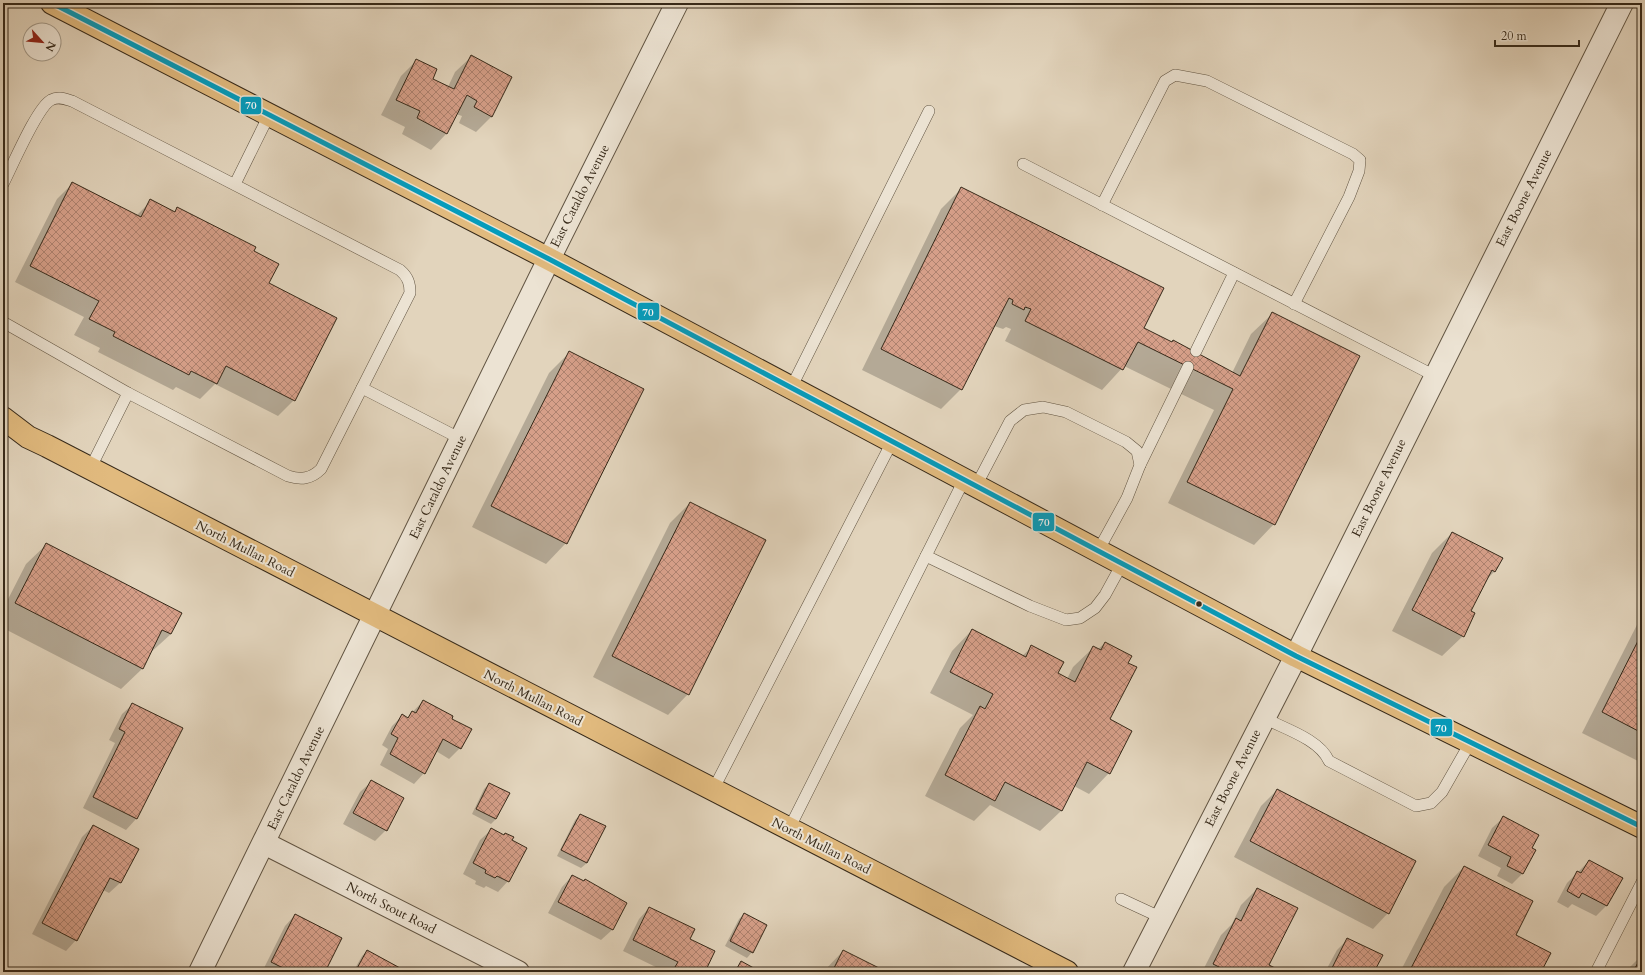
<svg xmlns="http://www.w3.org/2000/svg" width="1645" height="975" font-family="Cardo,serif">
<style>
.shadow{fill:#0003}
.building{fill:url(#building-cross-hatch);stroke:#362919}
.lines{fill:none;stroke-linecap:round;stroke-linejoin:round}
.service-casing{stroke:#615442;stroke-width:12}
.minor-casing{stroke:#615442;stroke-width:24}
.primary-casing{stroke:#362919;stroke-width:24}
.service{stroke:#ece3d3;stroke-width:11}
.minor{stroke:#ece3d3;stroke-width:22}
.primary{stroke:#e1ba7e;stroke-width:22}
.bus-1-casing{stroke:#ece3d3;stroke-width:8}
.bus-1{stroke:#059cbc;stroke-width:5}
.bus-dot{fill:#362919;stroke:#ece3d3;stroke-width:1.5}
.labels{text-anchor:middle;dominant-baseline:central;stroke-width:4;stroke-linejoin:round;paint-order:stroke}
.street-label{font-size:13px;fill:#362919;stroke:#ece3d3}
.line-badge{stroke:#ece3d3;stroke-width:1.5}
.badge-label{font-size:11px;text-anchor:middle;font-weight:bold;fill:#fff}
</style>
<defs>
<pattern id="building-cross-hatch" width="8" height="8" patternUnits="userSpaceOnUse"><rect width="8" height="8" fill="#d69f89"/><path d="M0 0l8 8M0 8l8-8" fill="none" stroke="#ae826f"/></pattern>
</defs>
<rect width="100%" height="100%" fill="#e2d4bc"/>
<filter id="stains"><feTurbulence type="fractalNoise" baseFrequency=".005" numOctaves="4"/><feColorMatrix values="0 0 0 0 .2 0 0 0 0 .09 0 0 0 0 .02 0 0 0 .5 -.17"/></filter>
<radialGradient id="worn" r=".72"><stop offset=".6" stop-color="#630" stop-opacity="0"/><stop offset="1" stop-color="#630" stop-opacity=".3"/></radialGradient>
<g class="shadow">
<path d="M471,57L492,116L476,132L459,123L462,116L456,114L446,134L431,150L402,134L405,127L381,115L401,76L417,60L432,79L448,87L455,72Z"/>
<path d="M73,183L136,216L151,201L174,212L177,209L252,252L268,284L294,400L278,416L215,384L200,399L176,387L173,390L98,352L100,348L74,335L84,317L15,282L57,199Z"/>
<path d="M962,188L1143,329L1232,373L1251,334L1272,314L1274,524L1254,545L1168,503L1214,410L1124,366L1102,390L1005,341L1011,329L1006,327L1003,329L994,326L961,389L941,409L862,370L941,209Z"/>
<path d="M569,353L566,543L546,564L472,527L549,373Z"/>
<path d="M690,503L688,694L668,715L593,677L670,523Z"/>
<path d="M1452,533L1495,571L1486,580L1470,612L1463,636L1442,656L1392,631L1432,553Z"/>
<path d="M47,544L171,634L149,654L142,669L121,689L3,628V609L26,564Z"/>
<path d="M1642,615V763L1582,733Z"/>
<path d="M972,630L1022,656L1032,647L1056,674L1067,679L1073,667L1094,647L1098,649L1105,643L1127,663L1108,719L1109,773L1089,794L1074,786L1061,811L1040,831L990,805L974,821L925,796L960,728L973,715L930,693L952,651Z"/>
<path d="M423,701L451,719L460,748L449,759L436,751L424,773L414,784L380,765L388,749L382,745L392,726L403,715L407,718Z"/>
<path d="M133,704L182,728L136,819L126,830L83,808L115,743L109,740L122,714Z"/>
<path d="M371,782L386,830L375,841L343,824L360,792Z"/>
<path d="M489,784L496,819L491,824L472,814L484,789Z"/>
<path d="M1277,790L1388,913L1373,929L1234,857L1261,806Z"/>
<path d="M580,815L604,827L587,863L581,868L557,856L575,820Z"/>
<path d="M1503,818L1531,848L1523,873L1512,884L1497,876L1501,868L1478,856L1492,828Z"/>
<path d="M93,826L138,849L120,883L109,893L103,890L76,940L66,951L32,934L82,837Z"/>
<path d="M491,830L503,836L505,834L508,881L498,892L486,886L484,888L475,884L476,881L463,874L480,840Z"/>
<path d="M1589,861L1622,878L1606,906L1596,916L1572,904L1568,908L1557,902L1567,883Z"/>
<path d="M1464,867L1514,936L1540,972H1400L1444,887Z"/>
<path d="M572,876L626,904L612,930L601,940L548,913L562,887Z"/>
<path d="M1257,889L1268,966L1272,972H1202L1221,935L1232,924L1241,905Z"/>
<path d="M649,908L688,939L704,972H666L623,951L639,919Z"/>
<path d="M744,914L752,952L747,958L725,946L739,919Z"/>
<path d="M295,915L324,972H262L285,926Z"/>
<path d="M1348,939L1373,972H1325L1337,950Z"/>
<path d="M367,951L396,972H353L362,956Z"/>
<path d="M843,951L884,972H823Z"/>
<path d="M1642,955V972H1626L1627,970Z"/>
<path d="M741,963L759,972H732Z"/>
</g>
<g class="building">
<path d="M471,55L512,77L492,117L474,107L477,101L467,95L447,134L417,118L420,111L396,100L416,59L437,69L433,79L454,89Z"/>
<path d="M72,182L141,217L150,199L175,212L177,207L256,247L254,251L279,264L269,283L337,318L295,401L226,366L217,384L191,371L189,375L113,336L115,332L89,319L99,301L30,266Z"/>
<path d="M961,187L1164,288L1144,328L1172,342L1173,340L1240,376L1272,312L1360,356L1275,525L1187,482L1233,389L1138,342L1123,370L1025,321L1031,309L1025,307L1024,310L1012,304L1013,300L1009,298L962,390L881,349Z"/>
<path d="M569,351L644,389L567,544L491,506Z"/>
<path d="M690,502L766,540L689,695L612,656Z"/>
<path d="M1452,532L1503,558L1495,572L1492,570L1471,611L1475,613L1464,637L1412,610Z"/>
<path d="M46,543L182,613L171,634L162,630L143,669L15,603Z"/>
<path d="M972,629L1026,657L1031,645L1064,662L1058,673L1075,682L1093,646L1101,650L1105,642L1132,656L1128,663L1137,667L1110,719L1132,731L1110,774L1087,762L1062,811L1005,782L995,801L945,775L980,706L985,709L993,694L950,672Z"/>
<path d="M1642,633V733L1602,712Z"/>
<path d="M423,700L453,716L452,719L472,729L461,749L443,739L425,774L390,754L398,738L391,734L402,714L408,718L412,711L416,713Z"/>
<path d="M132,703L183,728L137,819L93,797L125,732L119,729Z"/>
<path d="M371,780L404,798L387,831L353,813Z"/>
<path d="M489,783L510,793L496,819L476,809Z"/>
<path d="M1277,789L1416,861L1389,914L1250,841Z"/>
<path d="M580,814L606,826L587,863L561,850Z"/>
<path d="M1503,816L1539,835L1532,848L1536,850L1523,874L1507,866L1511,857L1488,845Z"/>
<path d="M93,825L139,849L121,883L110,878L77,941L42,923Z"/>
<path d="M491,828L504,835L505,833L514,837L512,840L527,848L509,882L497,876L495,878L485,873L486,870L473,863Z"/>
<path d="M1589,860L1623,878L1607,906L1582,893L1579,898L1567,891L1577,871L1581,873Z"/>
<path d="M1464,866L1533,901L1516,935L1551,953L1541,972H1409Z"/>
<path d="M572,875L584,881L585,879L627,903L613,930L558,902Z"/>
<path d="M1257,888L1298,908L1269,965L1275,968L1273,972H1229L1213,964L1236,918L1241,921Z"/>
<path d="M649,907L695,929L690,939L715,951L705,972H686L675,967L678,962L633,940Z"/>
<path d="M744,913L767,925L753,953L730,941Z"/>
<path d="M295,914L342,938L325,972H303L294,968L291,972L271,962Z"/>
<path d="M1347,938L1383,955L1374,972H1330Z"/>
<path d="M367,950L400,968L397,972H355Z"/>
<path d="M843,950L887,972H832Z"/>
<path d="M1642,955V972H1633Z"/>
<path d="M741,961L761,972H735Z"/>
</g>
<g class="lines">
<g class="service-casing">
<g id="service">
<path d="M1023,164L1435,376"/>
<path d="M3,184C12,167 37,107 51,100C58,96 65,99 72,101L400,270C408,277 410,283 410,293L321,469C311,479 301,480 288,476L128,393L3,322"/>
<path d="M235,184L269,115"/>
<path d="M1102,205L1165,81L1175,75L1207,81L1353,154L1360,160L1359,171L1349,197L1294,304"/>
<path d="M1196,351L1234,273"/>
<path d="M362,388L461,439"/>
<path d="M791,388L929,111"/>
<path d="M1140,465L1188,367"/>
<path d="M90,469L128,393"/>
<path d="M976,486L1010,421L1024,410L1043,407L1066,412L1126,442L1137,451L1140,465L1127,498L1098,551"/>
<path d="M926,556L1030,606L1066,620L1080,618L1095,608L1105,595L1122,564"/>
<path d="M1264,718C1285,729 1319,739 1329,761L1416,806L1431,803L1442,792L1470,743"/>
<path d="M713,790L892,442"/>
<path d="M789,829L964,480"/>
<path d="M1121,899L1162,918"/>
<path d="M1596,972L1642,882"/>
</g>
</g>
<g class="minor-casing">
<g id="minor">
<path d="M264,843L518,972"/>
<path d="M200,972L549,259L677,3"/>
<path d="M1134,972L1296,656L1622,3"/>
</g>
</g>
<g class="primary-casing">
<g id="primary">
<path d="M52,3L549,259L1296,656L1642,827"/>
<path d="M3,418L28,437L47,446L1067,972"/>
</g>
</g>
<use href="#service" class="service"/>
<use href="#minor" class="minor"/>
<use href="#primary" class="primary"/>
<g class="bus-1-casing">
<path id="bus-1" d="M52,3L549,259L1296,656L1642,827"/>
</g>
<use href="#bus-1" class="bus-1"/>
</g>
<circle class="bus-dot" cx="1199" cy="604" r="3.5"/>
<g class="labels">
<g class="street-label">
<text transform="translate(580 196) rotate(-63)">East Cataldo Avenue</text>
<text transform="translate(1524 198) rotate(-63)">East Boone Avenue</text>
<text transform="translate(438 487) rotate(-64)">East Cataldo Avenue</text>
<text transform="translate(1379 488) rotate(-64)">East Boone Avenue</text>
<text transform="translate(245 549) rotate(27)">North Mullan Road</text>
<text transform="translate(533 698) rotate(27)">North Mullan Road</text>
<text transform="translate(296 778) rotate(-64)">East Cataldo Avenue</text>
<text transform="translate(1233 778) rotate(-63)">East Boone Avenue</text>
<text transform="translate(821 846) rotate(27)">North Mullan Road</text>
<text transform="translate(391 908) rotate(27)">North Stout Road</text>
</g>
</g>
<g class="line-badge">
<rect x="240" y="96" width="22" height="19" rx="4" fill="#059cbc"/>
<rect x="637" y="302" width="23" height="19" rx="4" fill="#059cbc"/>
<rect x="1032" y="512" width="23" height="20" rx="4" fill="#059cbc"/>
<rect x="1430" y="718" width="23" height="19" rx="4" fill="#059cbc"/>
</g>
<g class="badge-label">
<text x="251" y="109">70</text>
<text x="648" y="316">70</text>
<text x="1044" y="526">70</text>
<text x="1441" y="732">70</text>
</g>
<rect width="1645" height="975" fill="none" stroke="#e2d4bc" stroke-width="16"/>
<rect x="4" y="4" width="1637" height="967" fill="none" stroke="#362919" stroke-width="2"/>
<rect x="8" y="8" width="1629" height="959" fill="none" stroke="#362919"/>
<g transform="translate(42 42) rotate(117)"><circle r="19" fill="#ece3d3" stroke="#a39989"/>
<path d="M0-3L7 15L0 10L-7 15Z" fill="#8f2418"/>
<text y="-6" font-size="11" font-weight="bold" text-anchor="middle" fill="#362919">N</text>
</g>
<path d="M1495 40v6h84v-6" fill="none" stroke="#362919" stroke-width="2"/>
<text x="1501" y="40" font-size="12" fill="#362919" stroke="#ece3d3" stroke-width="3" paint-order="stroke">20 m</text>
<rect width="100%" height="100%" filter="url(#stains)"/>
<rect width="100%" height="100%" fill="url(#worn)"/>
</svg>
